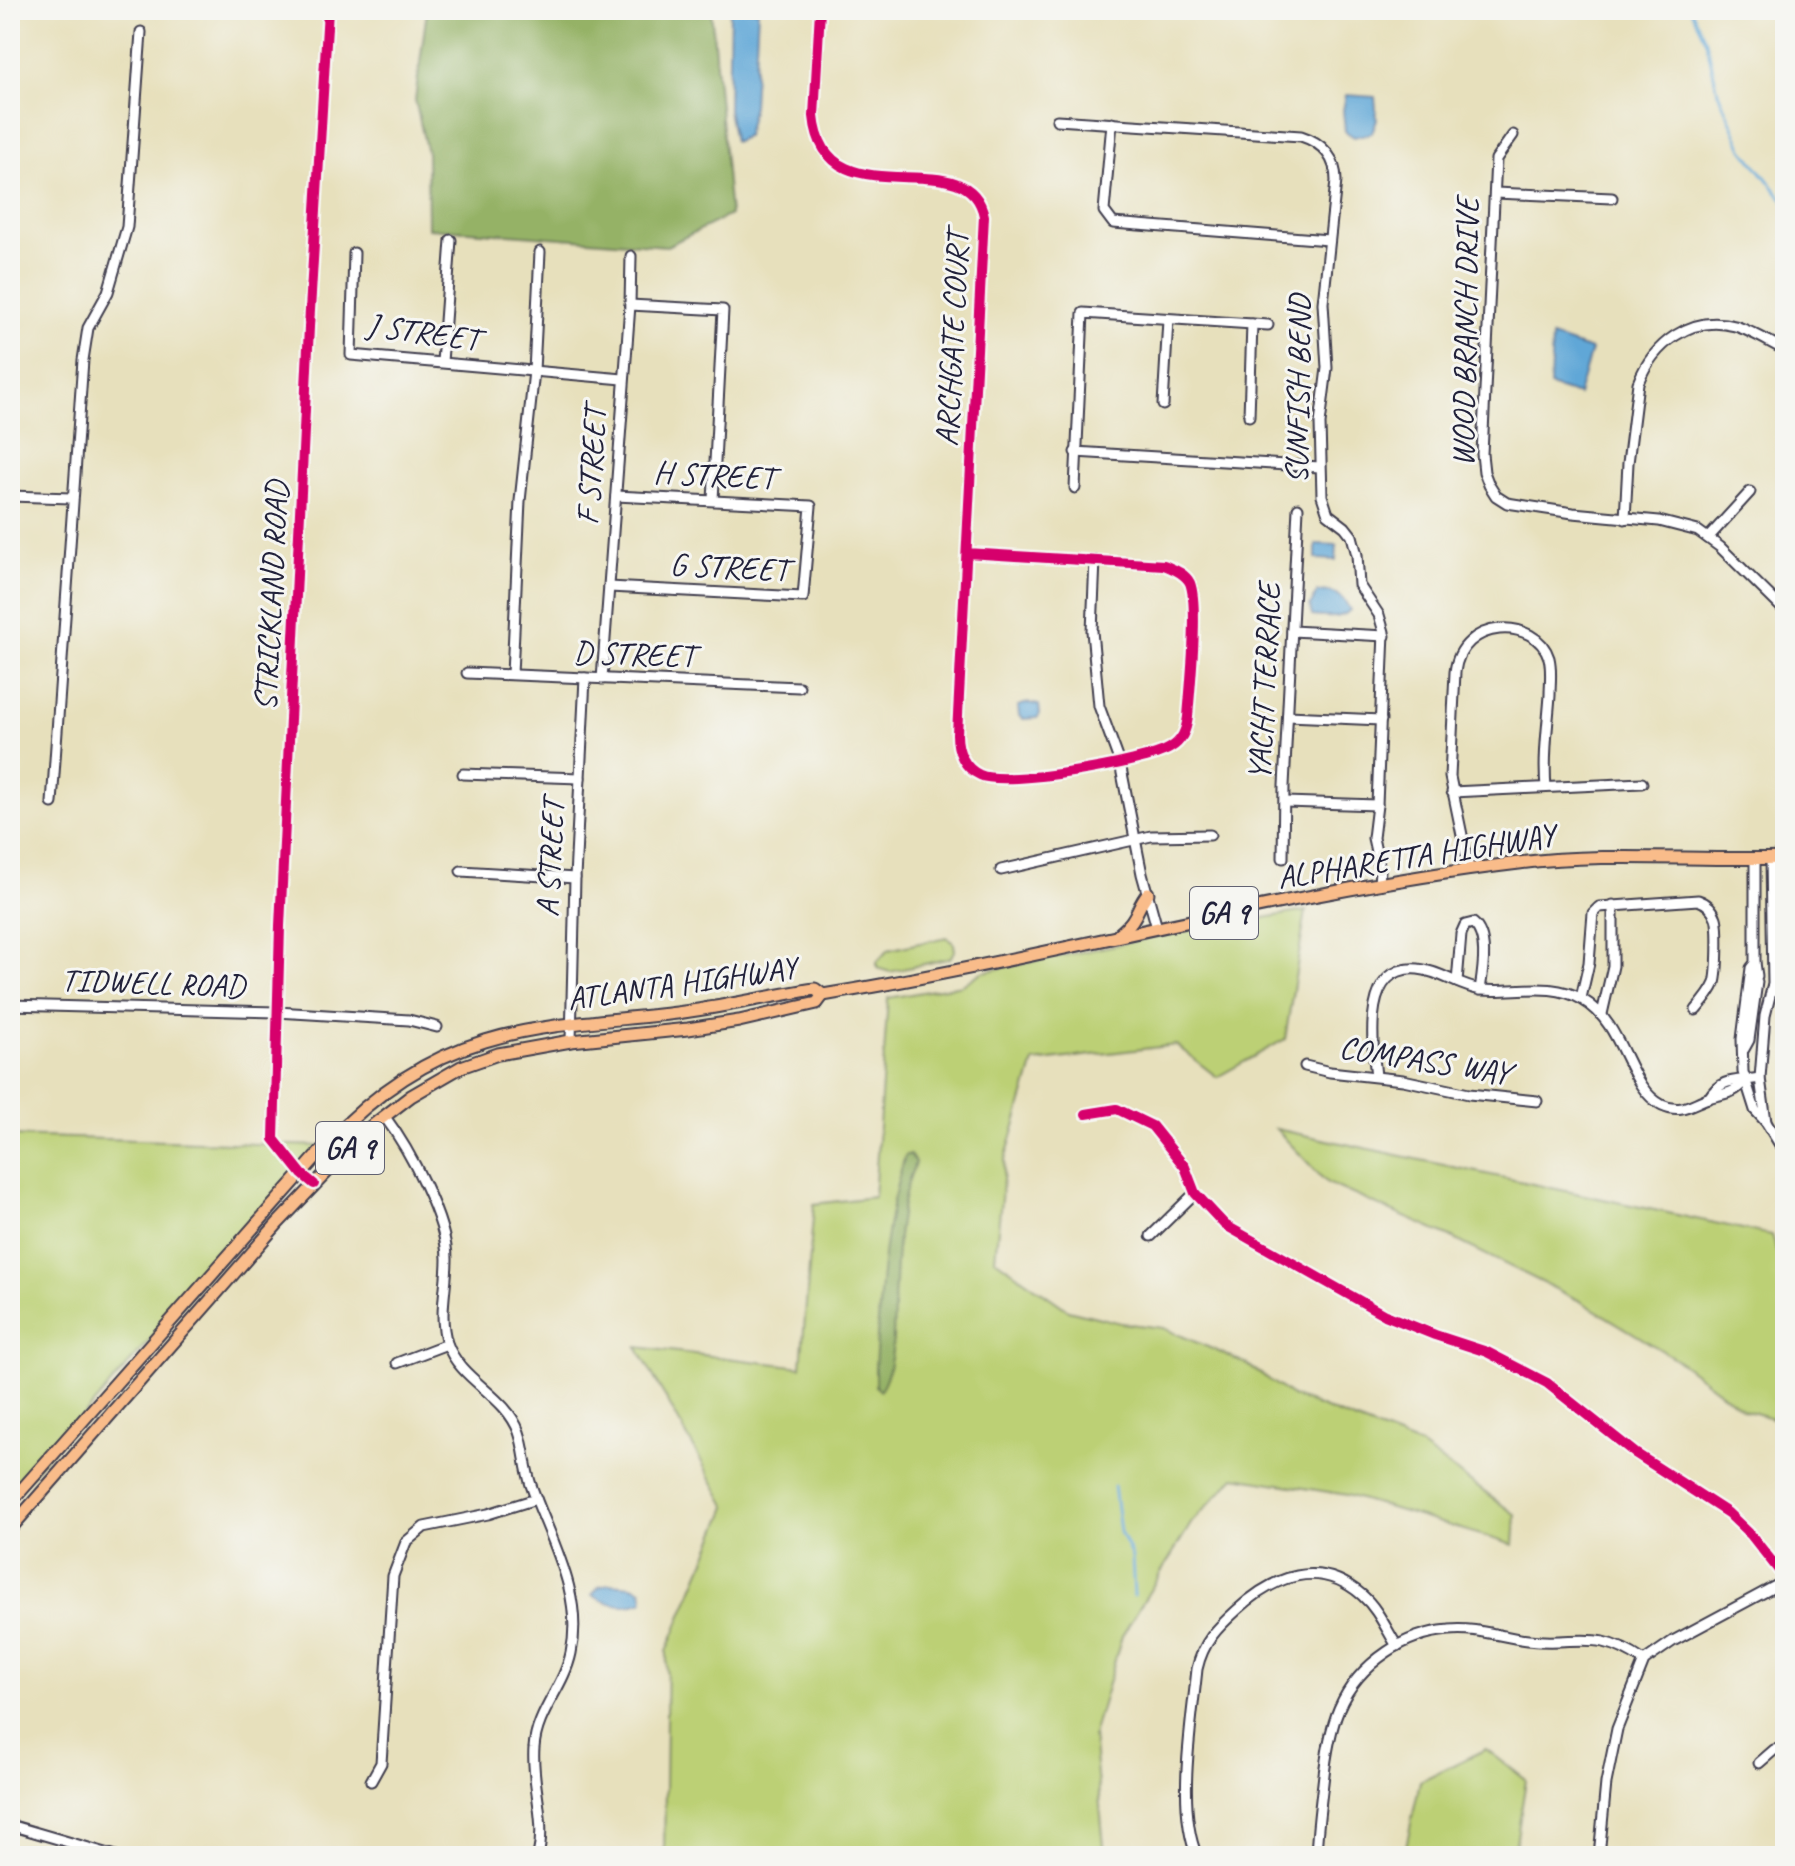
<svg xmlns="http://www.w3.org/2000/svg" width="1795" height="1866" font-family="Caveat,sans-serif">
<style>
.green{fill:#bcd074;stroke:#6f7958;stroke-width:2}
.forest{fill:#95b266;stroke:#5c6a50;stroke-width:2}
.water{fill:#61a7d7;stroke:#426489;stroke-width:2}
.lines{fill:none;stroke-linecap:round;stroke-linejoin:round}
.stream{stroke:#61a7d7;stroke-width:3}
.minor-casing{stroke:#403e4e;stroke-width:13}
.major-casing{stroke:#403e4e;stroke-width:15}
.minor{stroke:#fff;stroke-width:9}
.major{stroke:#f9bc8a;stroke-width:11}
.cycleway-casing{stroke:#f6f6f2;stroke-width:15}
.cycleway{stroke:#d6006c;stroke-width:10}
.labels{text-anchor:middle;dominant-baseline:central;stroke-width:6;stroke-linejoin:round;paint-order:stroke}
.shield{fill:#f6f6f2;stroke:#626272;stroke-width:2}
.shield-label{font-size:30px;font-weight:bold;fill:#22223b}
.street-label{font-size:32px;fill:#22223b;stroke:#f6f6f2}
</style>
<rect width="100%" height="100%" fill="#f6f6f2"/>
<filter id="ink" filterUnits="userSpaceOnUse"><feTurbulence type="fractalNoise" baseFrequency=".0125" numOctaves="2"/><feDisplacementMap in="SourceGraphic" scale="16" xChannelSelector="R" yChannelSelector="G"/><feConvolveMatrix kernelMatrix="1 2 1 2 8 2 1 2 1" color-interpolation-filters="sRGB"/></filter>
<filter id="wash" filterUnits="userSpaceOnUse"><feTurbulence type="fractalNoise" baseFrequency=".006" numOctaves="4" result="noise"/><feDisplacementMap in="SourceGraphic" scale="32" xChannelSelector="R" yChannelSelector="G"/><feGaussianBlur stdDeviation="1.8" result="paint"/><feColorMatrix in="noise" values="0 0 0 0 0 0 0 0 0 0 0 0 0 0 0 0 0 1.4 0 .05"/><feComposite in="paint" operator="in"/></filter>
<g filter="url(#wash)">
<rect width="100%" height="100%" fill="#e7e0bc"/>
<g class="green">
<path d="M1306,911L1285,1039L1217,1077L1176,1045L1034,1062L1005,1160L995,1259L1068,1310L1121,1323L1163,1328L1245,1363L1292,1396L1419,1445L1516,1515L1514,1545L1347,1495L1235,1477L1192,1522L1122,1636L1093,1735L1105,1856H664L667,1651L727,1507L637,1347L801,1367L814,1204L874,1197L888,998L962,985L982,972L1185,931Z"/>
<path d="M947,937L954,944L955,951L950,958L890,972L877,968V962L888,950Z"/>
<path d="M1276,1129L1771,1235L1785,1277V1422L1744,1410L1676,1359L1580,1301L1448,1236L1327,1183Z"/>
<path d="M10,1136L321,1146L10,1499Z"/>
<path d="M1486,1749L1526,1780L1514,1856H1404L1420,1781Z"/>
</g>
<g class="forest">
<path d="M427,10H711L730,215L667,246L428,228L427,153L415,100Z"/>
<path d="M910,1154L915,1163C897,1206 896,1258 894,1305C893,1332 895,1367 880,1390L875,1386V1368C880,1292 882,1228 905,1156Z"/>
</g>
<g class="water">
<path d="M730,10H758L753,106L746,136L734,142L728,109Z"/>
<path d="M1346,95L1375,97L1377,119L1372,133L1354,137L1345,131L1343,110Z"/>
<path d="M1552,337L1591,350L1578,395L1550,386Z"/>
<path d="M1316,544L1337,545L1336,560L1316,559Z"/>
<path d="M1318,592C1335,590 1342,595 1350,610C1341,620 1324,617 1312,616L1310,606Z"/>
<path d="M1028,703L1039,705L1040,714L1037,718L1023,719L1019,716L1018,706Z"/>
<path d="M609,1584L632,1586L642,1590L644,1601C626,1608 609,1606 592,1595L599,1587Z"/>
</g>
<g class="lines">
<g class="stream">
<path d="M1691,10L1706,41L1718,92L1743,149L1785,202"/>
<path d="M1114,1486L1120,1532L1132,1557L1134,1596"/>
</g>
</g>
</g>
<g filter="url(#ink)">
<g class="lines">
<g class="minor-casing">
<g id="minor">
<path d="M820,10L814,116C824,225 968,136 984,216L957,734C957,751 964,768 980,775C1005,787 1145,763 1170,748C1182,741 1186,731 1188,717C1190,689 1199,606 1190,583C1185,573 1173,569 1164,565L967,553"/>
<path d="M1057,120L1301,136C1323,143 1336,158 1336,181L1323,303L1327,368L1320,424L1322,496L1328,514L1345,527L1352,536L1357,555L1359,585L1379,615L1384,632L1377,805L1373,838L1380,870L1379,884"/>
<path d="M1112,123L1104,211L1113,223L1329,240"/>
<path d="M1513,135L1496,159L1482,454L1484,472L1489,485L1496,496L1507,503L1573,513L1659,521L1698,531L1720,547L1785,611"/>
<path d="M1495,193L1612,198"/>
<path d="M354,253L351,355L623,379"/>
<path d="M630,305L723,310L713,500"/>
<path d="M442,362L451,240"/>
<path d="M1163,405L1168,320"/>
<path d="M1249,416L1252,324"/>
<path d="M1075,452L1320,467"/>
<path d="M1075,488L1083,313L1268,325"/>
<path d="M10,496L71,498"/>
<path d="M1625,519L1628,463L1638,383C1653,344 1691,314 1735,326C1752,331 1769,342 1785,350"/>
<path d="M1708,538L1750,492"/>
<path d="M1095,560L1092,631L1099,706L1120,763L1142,874L1157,928"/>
<path d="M609,587L803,597L811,506L616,496"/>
<path d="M1292,631L1385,636"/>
<path d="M467,673L799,687"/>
<path d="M512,674L520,501L534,371L540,252"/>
<path d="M602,679L630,305L631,256"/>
<path d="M1288,716L1381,720"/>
<path d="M463,774L580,778"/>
<path d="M1452,792L1642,783"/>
<path d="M1285,802L1377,805"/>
<path d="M52,803L83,360L88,328L108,292L127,227L141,32"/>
<path d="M1283,858L1284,786L1298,508"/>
<path d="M1755,859V963L1751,968L1742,1039L1743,1072L1755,1110L1766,1122L1785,1153"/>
<path d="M1469,869L1450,777L1455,672C1461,618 1536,616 1549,658C1552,670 1550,682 1550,695C1548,725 1543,757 1546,787"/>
<path d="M1001,870L1151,836L1210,835"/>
<path d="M461,871L575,878"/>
<path d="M1755,963L1757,976"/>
<path d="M1457,982L1461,934L1465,925L1473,923C1489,936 1483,970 1480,990"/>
<path d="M1581,998L1589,963L1593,913L1599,907L1698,900C1707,903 1713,909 1716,918C1719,927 1718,973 1715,983C1711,993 1703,1002 1696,1010"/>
<path d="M10,1005L277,1012L409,1020L437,1027"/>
<path d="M1602,1014L1613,966V905"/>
<path d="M571,1041L575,878L585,678"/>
<path d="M1744,1049L1749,1040L1757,982"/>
<path d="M1305,1066L1330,1072L1403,1080L1469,1094L1537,1101"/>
<path d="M1376,1076C1372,1042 1362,964 1418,969C1441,971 1459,987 1482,990C1515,993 1552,981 1583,1000C1625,1024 1627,1088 1662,1105C1681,1114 1691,1104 1708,1098C1723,1093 1734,1095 1744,1081"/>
<path d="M1709,1098C1722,1076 1738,1082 1760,1078"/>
<path d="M1086,1114L1117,1109L1152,1126L1185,1167L1195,1193L1225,1225L1385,1315L1435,1335L1487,1352L1547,1383L1635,1453L1728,1513L1751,1535L1785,1578"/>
<path d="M385,1117C409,1149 447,1220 447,1259C447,1288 438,1315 447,1343C460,1381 505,1394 519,1432C525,1449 525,1468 531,1485C550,1539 584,1594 571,1653C564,1687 536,1713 534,1748C531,1785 547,1819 538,1856"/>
<path d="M1766,1122L1760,1078L1765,1016L1773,984L1771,858"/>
<path d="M314,1184L302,1174L274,1139L280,926L309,327L328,10"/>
<path d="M1151,1236L1195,1193"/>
<path d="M397,1363L447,1344"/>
<path d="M1759,1763L1774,1750L1785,1748"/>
<path d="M371,1781L381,1763L393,1576L406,1542L424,1527L488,1514L536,1499"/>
<path d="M10,1825L116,1856"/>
<path d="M1197,1856C1176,1808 1192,1721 1197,1669C1203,1642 1217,1628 1237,1610C1274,1576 1319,1558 1362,1595C1378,1609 1386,1629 1397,1646"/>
<path d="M1316,1856C1317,1832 1320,1807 1323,1783C1329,1727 1338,1685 1387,1652C1406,1639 1426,1632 1449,1630C1476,1627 1501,1637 1528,1640C1579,1646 1594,1627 1644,1661"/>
<path d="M1599,1856L1606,1783L1617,1729L1644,1661L1673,1641L1785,1581"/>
</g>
</g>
<g class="major-casing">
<g id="major">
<path d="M1119,934C1140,917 1135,909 1148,893"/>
<path d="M823,995C1056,957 1284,891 1519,863C1607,852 1697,861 1785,858"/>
<path d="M10,1503L329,1142C372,1096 424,1059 485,1041C546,1022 613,1021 677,1013C723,1007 769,996 815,989L823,995"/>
<path d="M10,1529L278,1223L368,1129L411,1096L461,1067L498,1054L571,1041L688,1029L739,1021L817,1003L823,995"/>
</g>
</g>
<use href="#minor" class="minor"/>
<use href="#major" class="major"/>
<g class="cycleway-casing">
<g id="cycleway">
<path d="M820,10L814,116C824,225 968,136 984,216L957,734C957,751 964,768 980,775C1005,787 1145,763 1170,748C1182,741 1186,731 1188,717C1190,689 1199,606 1190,583C1185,573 1173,569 1164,565L967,553"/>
<path d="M1086,1114L1117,1109L1152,1126L1185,1167L1195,1193L1225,1225L1385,1315L1435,1335L1487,1352L1547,1383L1635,1453L1728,1513L1751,1535L1785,1578"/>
<path d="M314,1184L302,1174L274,1139L280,926L309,327L328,10"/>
</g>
</g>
<use href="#cycleway" class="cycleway"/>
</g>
</g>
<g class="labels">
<g class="shield">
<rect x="1190" y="887" width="68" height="52" rx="6"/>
<rect x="316" y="1122" width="68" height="52" rx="6"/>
</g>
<g class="shield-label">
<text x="1224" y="913">GA 9</text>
<text x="350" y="1148">GA 9</text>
</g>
<g class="street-label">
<text transform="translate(423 332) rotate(8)">J STREET</text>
<text transform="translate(1465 332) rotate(-89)">WOOD BRANCH DRIVE</text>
<text transform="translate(952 339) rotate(-87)">ARCHGATE COURT</text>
<text transform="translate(1298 389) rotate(-89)">SUNFISH BEND</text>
<text transform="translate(591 466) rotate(-86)">F STREET</text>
<text transform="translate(714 475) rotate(3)">H STREET</text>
<text transform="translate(729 567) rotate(3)">G STREET</text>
<text transform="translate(271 596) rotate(-87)">STRICKLAND ROAD</text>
<text transform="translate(634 654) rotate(2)">D STREET</text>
<text transform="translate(1264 682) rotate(-87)">YACHT TERRACE</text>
<text transform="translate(1416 856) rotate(-9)">ALPHARETTA HIGHWAY</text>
<text transform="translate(550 858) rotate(-87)">A STREET</text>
<text transform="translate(153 983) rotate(2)">TIDWELL ROAD</text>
<text transform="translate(682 983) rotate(-8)">ATLANTA HIGHWAY</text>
<text transform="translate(1425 1060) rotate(9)">COMPASS WAY</text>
</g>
</g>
<rect width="1795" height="1866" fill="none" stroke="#f6f6f2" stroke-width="40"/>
</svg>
